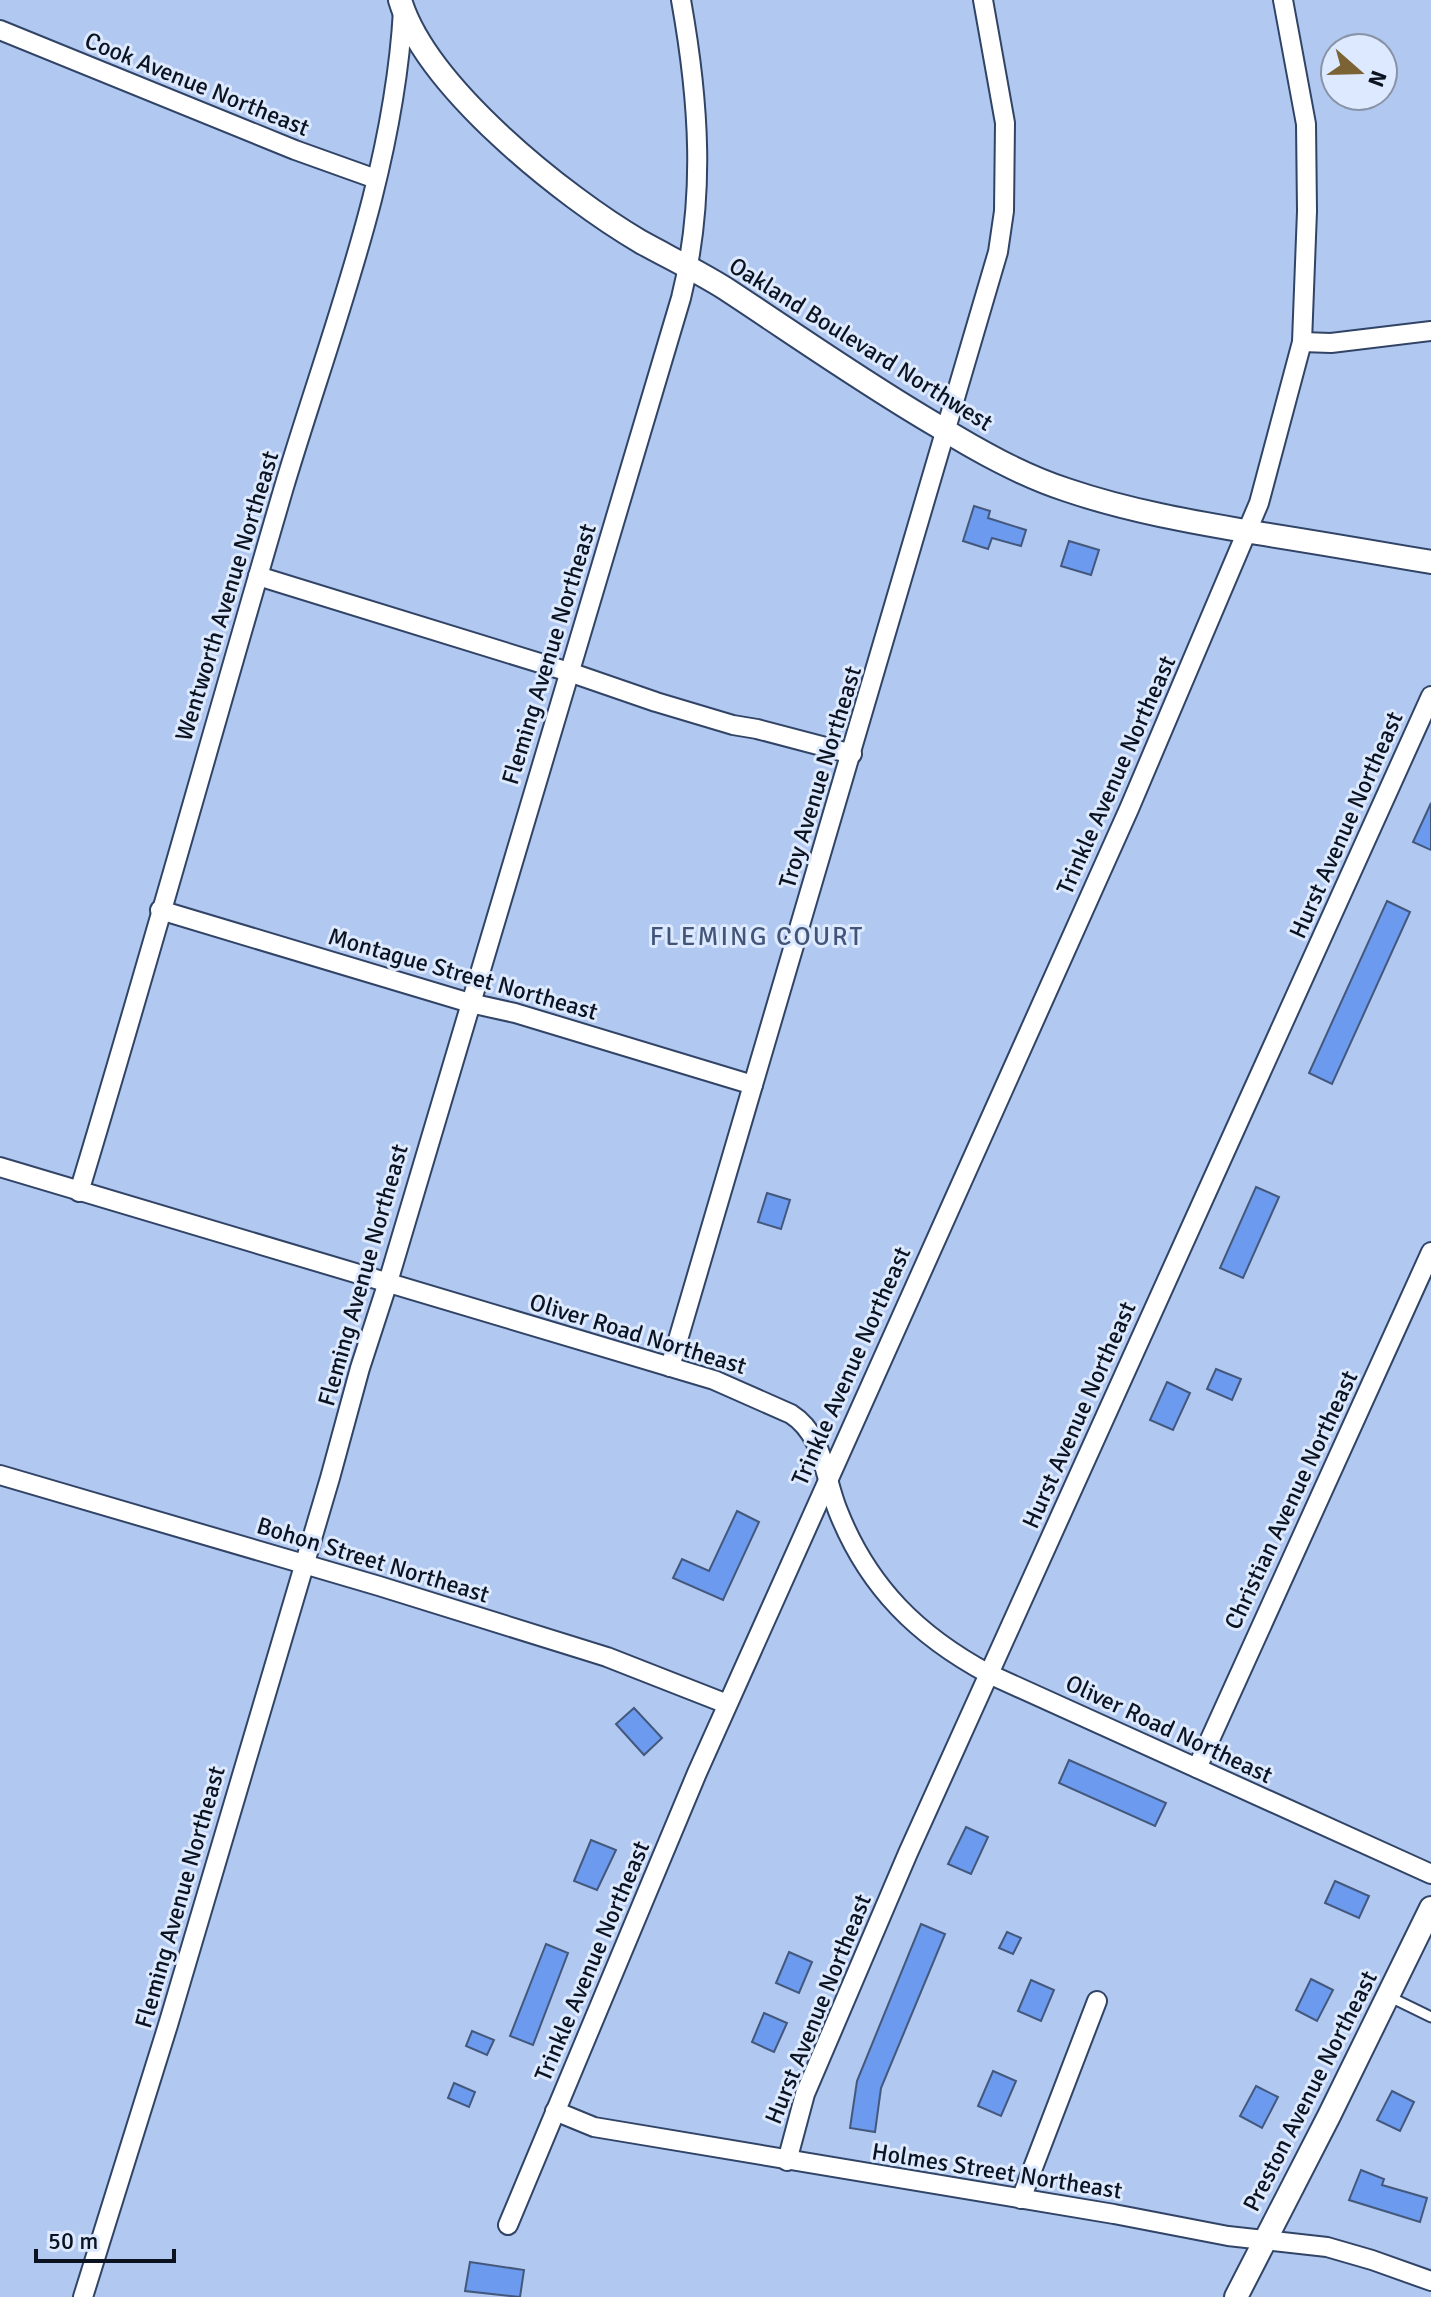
<svg xmlns="http://www.w3.org/2000/svg" width="1431" height="2297" font-family="Signika,sans-serif">
<style>
.building{fill:#6b9aee;stroke:#44587c;stroke-width:2}
.lines{fill:none;stroke-linecap:round;stroke-linejoin:round}
.service-casing{stroke:#314466;stroke-width:13}
.minor-casing{stroke:#314466;stroke-width:22}
.tertiary-casing{stroke:#314466;stroke-width:26}
.service{stroke:#fff;stroke-width:9}
.minor{stroke:#fff;stroke-width:18}
.tertiary{stroke:#fff;stroke-width:22}
.labels{text-anchor:middle;dominant-baseline:central;stroke-width:6;stroke-linejoin:round;paint-order:stroke}
.street-label{font-size:24px;fill:#0b1321;stroke:#dce9fe}
.neighbourhood-label{font-size:26px;letter-spacing:2px;fill:#425578;stroke:#dce9fe}
</style>
<rect width="100%" height="100%" fill="#b1c8f1"/>
<g class="building">
<path d="M974,506L990,511L988,518L1026,530L1021,546L992,538L988,549L963,541Z"/>
<path d="M1069,541L1099,550L1091,575L1061,566Z"/>
<path d="M1431,803V850L1413,842Z"/>
<path d="M1387,901L1410,912L1332,1084L1309,1073Z"/>
<path d="M1256,1187L1279,1197L1243,1278L1220,1268Z"/>
<path d="M767,1193L790,1200L781,1229L758,1222Z"/>
<path d="M1216,1369L1241,1379L1232,1400L1207,1389Z"/>
<path d="M1167,1382L1190,1393L1173,1430L1150,1420Z"/>
<path d="M737,1511L759,1522L723,1600L673,1578L682,1559L709,1571Z"/>
<path d="M634,1708L662,1738L644,1755L616,1724Z"/>
<path d="M1069,1760L1166,1803L1155,1826L1059,1783Z"/>
<path d="M966,1827L988,1837L971,1874L948,1864Z"/>
<path d="M591,1840L616,1850L597,1890L574,1881Z"/>
<path d="M1335,1881L1369,1896L1359,1918L1325,1903Z"/>
<path d="M921,1924L945,1934L881,2088L875,2132L850,2128L857,2081Z"/>
<path d="M1007,1932L1021,1938L1013,1954L999,1948Z"/>
<path d="M546,1944L568,1953L533,2045L510,2036Z"/>
<path d="M789,1952L812,1962L799,1993L776,1983Z"/>
<path d="M1311,1979L1333,1990L1317,2021L1296,2010Z"/>
<path d="M1031,1980L1054,1990L1041,2021L1018,2011Z"/>
<path d="M764,2013L787,2023L774,2052L752,2042Z"/>
<path d="M472,2031L494,2040L487,2055L466,2046Z"/>
<path d="M993,2071L1016,2081L1001,2116L978,2106Z"/>
<path d="M454,2083L475,2092L469,2107L448,2098Z"/>
<path d="M1256,2086L1278,2097L1262,2128L1240,2116Z"/>
<path d="M1392,2091L1414,2102L1400,2131L1377,2120Z"/>
<path d="M1361,2170L1384,2179L1382,2185L1427,2198L1420,2222L1349,2200Z"/>
<path d="M470,2262L524,2270L520,2297L465,2291Z"/>
</g>
<g class="lines">
<g class="service-casing">
<path id="service" d="M1388,1996L1431,2017"/>
</g>
<g class="minor-casing">
<g id="minor">
<path d="M0,30L295,150L376,179"/>
<path d="M1302,342L1331,343L1431,331"/>
<path d="M258,576L569,672L656,702L733,725L757,729L852,754"/>
<path d="M160,910L470,1003L515,1013L753,1085"/>
<path d="M0,1167L714,1380L791,1414C824,1435 824,1477 838,1511C868,1587 918,1636 989,1674L1431,1874"/>
<path d="M79,1192C150,958 215,722 284,487C331,330 394,175 403,10"/>
<path d="M670,1367L998,252L1004,211L1005,123L983,0"/>
<path d="M0,1475L379,1586L607,1657L727,1704"/>
<path d="M1197,1768L1431,1252"/>
<path d="M555,2111L594,2127L1114,2214L1228,2236L1327,2247L1372,2260L1431,2281"/>
<path d="M787,2161L805,2094L908,1853L1431,696"/>
<path d="M1021,2199L1097,2001"/>
<path d="M508,2225L697,1773L1129,809L1259,503L1302,342L1307,211L1306,124L1283,0"/>
<path d="M83,2297L168,2025L330,1478L360,1368L388,1282L681,298C706,198 699,100 681,0"/>
</g>
</g>
<g class="tertiary-casing">
<g id="tertiary">
<path d="M400,0C426,87 564,197 641,242C670,258 699,272 726,289C796,335 864,383 936,425C977,450 1021,475 1067,490C1129,511 1192,522 1257,533C1315,542 1373,552 1431,562"/>
<path d="M1236,2297L1329,2116L1431,1908"/>
</g>
</g>
<use href="#service" class="service"/>
<use href="#minor" class="minor"/>
<use href="#tertiary" class="tertiary"/>
</g>
<g class="labels">
<g class="street-label">
<text transform="translate(197 84) rotate(22)">Cook Avenue Northeast</text>
<text transform="translate(861 344) rotate(32)">Oakland Boulevard Northwest</text>
<text transform="translate(227 596) rotate(-73)">Wentworth Avenue Northeast</text>
<text transform="translate(549 654) rotate(-73)">Fleming Avenue Northeast</text>
<text transform="translate(1116 775) rotate(-66)">Trinkle Avenue Northeast</text>
<text transform="translate(820 777) rotate(-73)">Troy Avenue Northeast</text>
<text transform="translate(1346 825) rotate(-66)">Hurst Avenue Northeast</text>
<text transform="translate(463 974) rotate(16)">Montague Street Northeast</text>
<text transform="translate(363 1275) rotate(-74)">Fleming Avenue Northeast</text>
<text transform="translate(638 1334) rotate(17)">Oliver Road Northeast</text>
<text transform="translate(851 1366) rotate(-66)">Trinkle Avenue Northeast</text>
<text transform="translate(1079 1415) rotate(-66)">Hurst Avenue Northeast</text>
<text transform="translate(1291 1500) rotate(-65)">Christian Avenue Northeast</text>
<text transform="translate(373 1560) rotate(17)">Bohon Street Northeast</text>
<text transform="translate(1169 1729) rotate(25)">Oliver Road Northeast</text>
<text transform="translate(180 1897) rotate(-74)">Fleming Avenue Northeast</text>
<text transform="translate(592 1961) rotate(-67)">Trinkle Avenue Northeast</text>
<text transform="translate(818 2009) rotate(-68)">Hurst Avenue Northeast</text>
<text transform="translate(1310 2091) rotate(-63)">Preston Avenue Northeast</text>
<text transform="translate(997 2171) rotate(9)">Holmes Street Northeast</text>
</g>
<g class="neighbourhood-label">
<text x="757" y="937">FLEMING COURT</text>
</g>
</g>
<g transform="translate(1359 72) rotate(110)"><circle r="38" fill="#dce9fe" stroke="#8893a6" stroke-width="2"/>
<path d="M0-6L14 30L0 20L-14 30Z" fill="#7c6334"/>
<text y="-12" font-size="22" font-weight="bold" text-anchor="middle" fill="#0b1321">N</text>
</g>
<path d="M36 2249v12h138v-12" fill="none" stroke="#0b1321" stroke-width="4"/>
<text x="48" y="2249" font-size="24" fill="#0b1321" stroke="#dce9fe" stroke-width="6" paint-order="stroke">50 m</text>
</svg>
